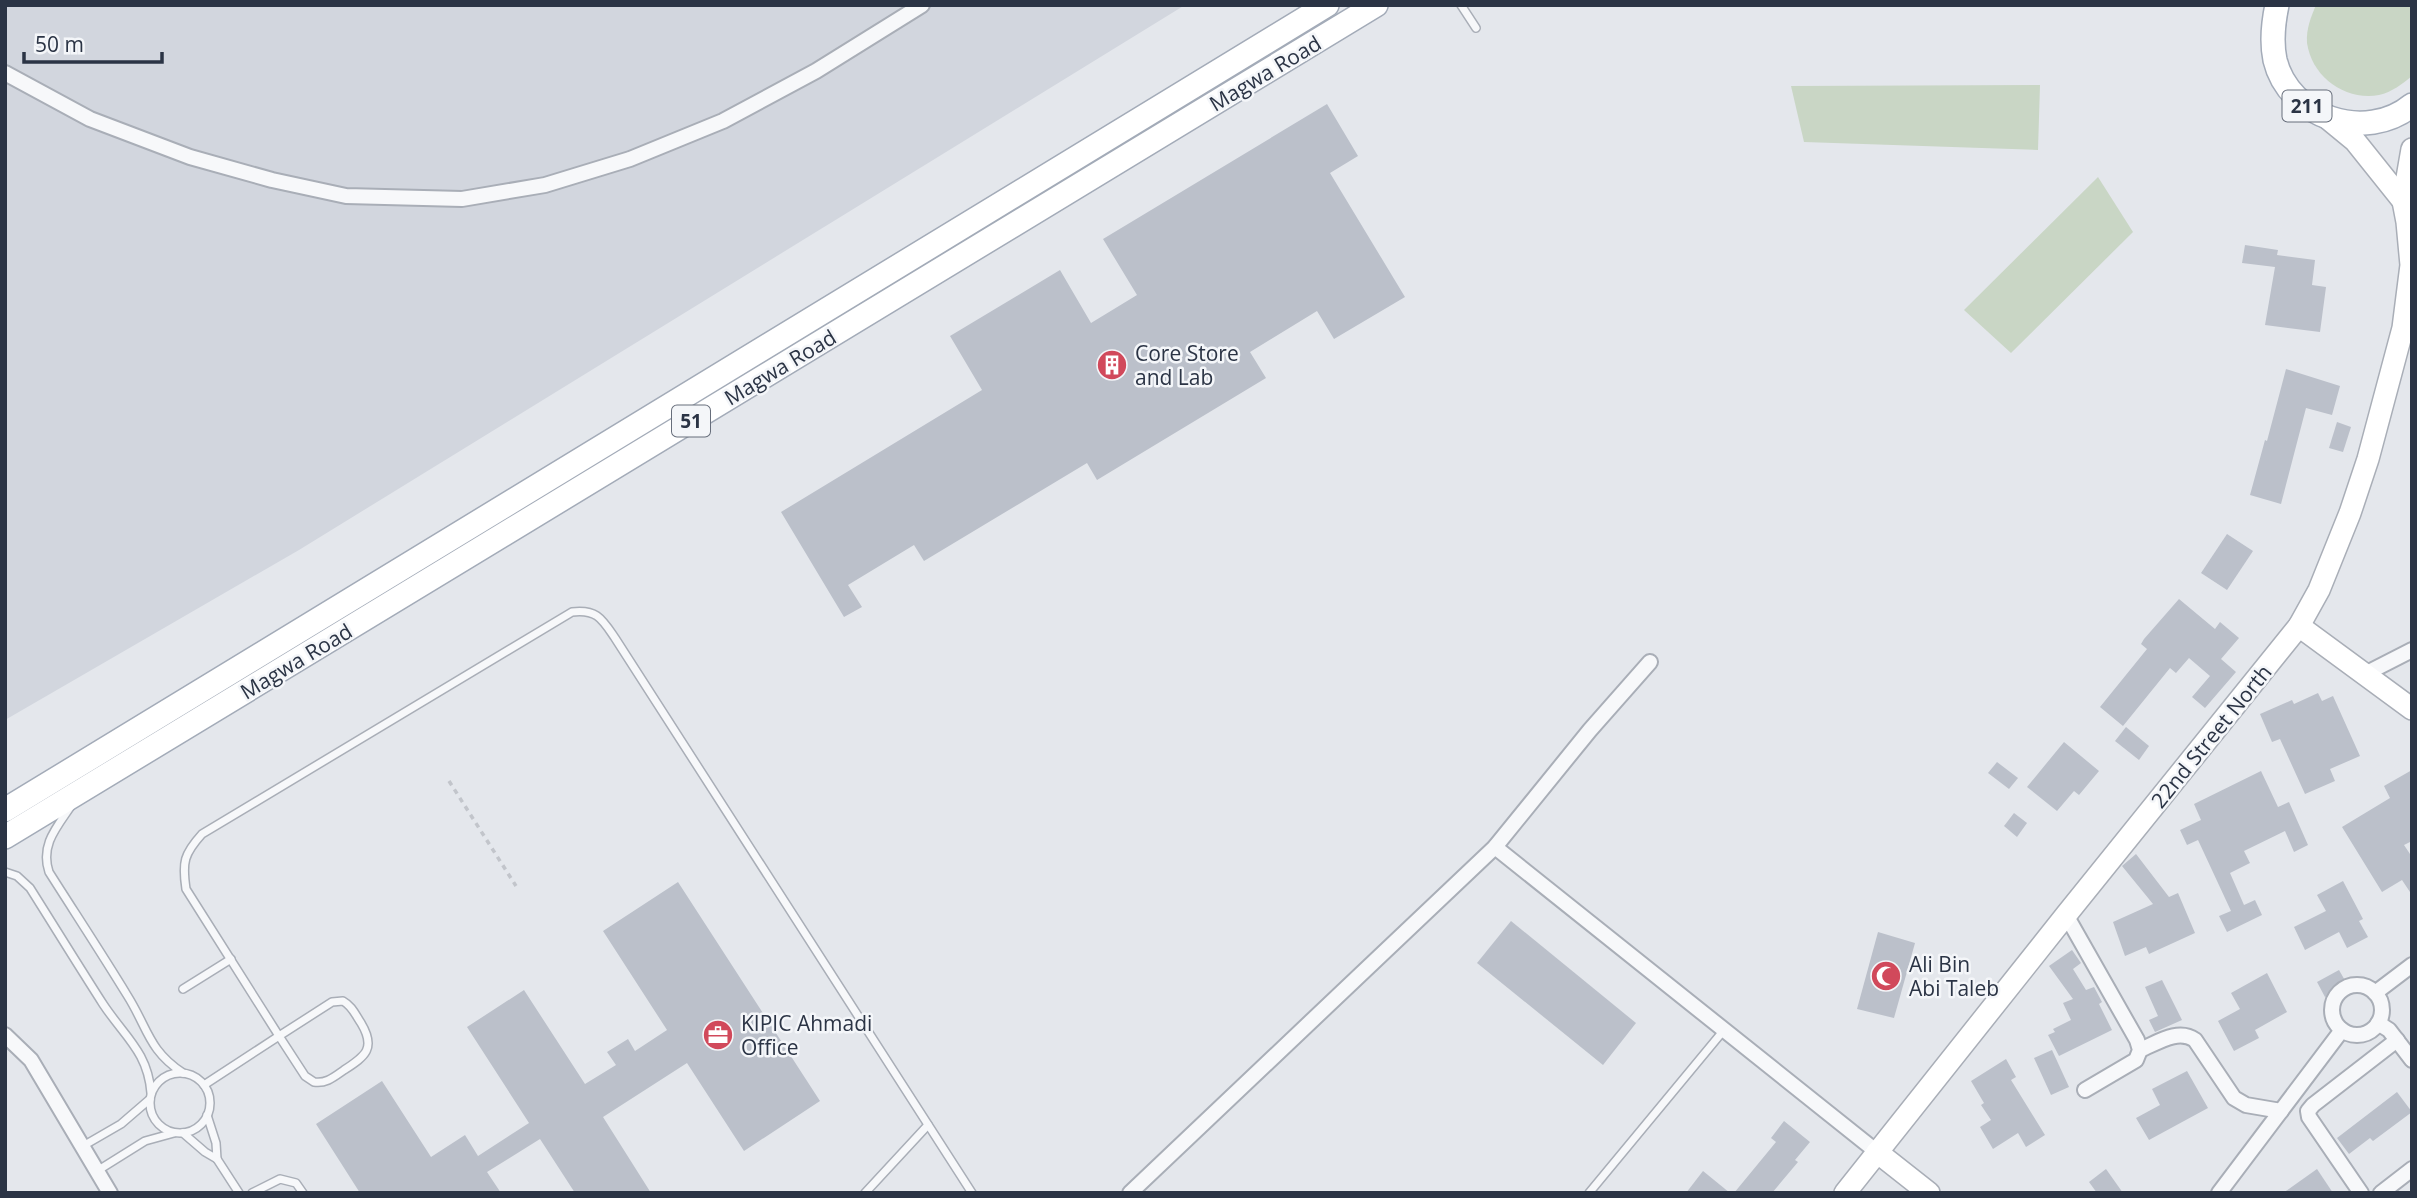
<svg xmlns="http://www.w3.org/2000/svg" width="2417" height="1198" font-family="'Open Sans',sans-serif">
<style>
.built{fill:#d2d6de}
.green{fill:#c9d6c5}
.building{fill:#bbc0ca}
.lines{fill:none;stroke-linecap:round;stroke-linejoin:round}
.lane-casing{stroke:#a9aeb7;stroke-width:10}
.street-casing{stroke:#a9aeb7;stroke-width:18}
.secondary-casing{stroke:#a9aeb7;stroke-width:24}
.primary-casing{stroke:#a3abb8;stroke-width:26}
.path{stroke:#c2c5cb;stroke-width:3.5;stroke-dasharray:5 5;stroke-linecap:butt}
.lane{stroke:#f7f8fa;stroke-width:7}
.street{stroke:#f7f8fa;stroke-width:14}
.secondary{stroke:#fff;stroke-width:21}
.primary{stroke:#fff;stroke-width:23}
.labels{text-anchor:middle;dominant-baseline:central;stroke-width:5;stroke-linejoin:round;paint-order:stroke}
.shield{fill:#f4f6f9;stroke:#676e7b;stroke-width:2}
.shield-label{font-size:19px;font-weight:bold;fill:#2b3445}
.street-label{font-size:21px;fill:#2b3445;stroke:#f4f6f9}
.poi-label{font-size:21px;fill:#2b3445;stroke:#f4f6f9;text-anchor:start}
</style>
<rect width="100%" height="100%" fill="#e4e7ec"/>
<path class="built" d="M5,5H1185L299,550L5,720Z"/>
<g class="green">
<path d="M2316,5H2412V76C2402,84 2392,92 2379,95C2345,101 2312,77 2307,43C2306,29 2311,17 2316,5Z"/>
<path d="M2040,85L2038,150L1804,142L1791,86Z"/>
<path d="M2098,177L2133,232L2011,353L1964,310Z"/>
</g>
<g class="building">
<path d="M1327,104L1358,156L1330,173L1405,297L1334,339L1317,311L1250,352L1266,378L1097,480L1087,463L924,561L914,545L848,585L862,607L844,617L781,512L982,390L950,336L1060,270L1091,323L1137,295L1103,239Z"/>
<path d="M2245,245L2278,250L2277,255L2315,260L2312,285L2326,287L2320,332L2265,325L2275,267L2242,263Z"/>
<path d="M2286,369L2340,386L2332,415L2306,408L2281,504L2250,495L2265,440L2267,441Z"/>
<path d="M2337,422L2351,427L2343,452L2329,448Z"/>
<path d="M2227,534L2253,551L2227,590L2201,573Z"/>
<path d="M2179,599L2215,629L2220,622L2239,638L2221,659L2236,672L2205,708L2192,697L2210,676L2189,658L2176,673L2170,668L2123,726L2100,707L2147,649L2141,644L2144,639Z"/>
<path d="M2318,693L2322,701L2333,696L2360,756L2330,769L2335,781L2305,794L2280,739L2272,742L2260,714L2292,700L2294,704Z"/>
<path d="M2126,727L2149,746L2139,760L2115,741Z"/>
<path d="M2064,742L2099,771L2079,795L2074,791L2057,811L2027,787Z"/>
<path d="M1997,762L2018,778L2009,789L1988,773Z"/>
<path d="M2412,770V841L2404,845L2412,857V895L2402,880L2382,892L2342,827L2390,798L2384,786Z"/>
<path d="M2261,771L2278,807L2289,802L2308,845L2294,852L2285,831L2244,851L2250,863L2230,873L2244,905L2255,900L2262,915L2227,932L2219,916L2231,911L2198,840L2187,845L2180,830L2201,820L2194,804Z"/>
<path d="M2014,813L2027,823L2017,837L2004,826Z"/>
<path d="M2136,854L2169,897L2178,893L2195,933L2149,954L2146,947L2125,956L2113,922L2153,904L2122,866Z"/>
<path d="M2343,881L2363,919L2359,921L2368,937L2347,948L2339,932L2305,950L2294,927L2326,911L2317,895Z"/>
<path d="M678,882L820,1101L744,1151L687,1063L603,1117L651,1193H575L540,1139L487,1172L501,1193H360L316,1124L382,1081L431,1157L465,1135L478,1156L529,1123L467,1027L524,990L585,1084L616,1065L607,1052L628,1039L635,1051L667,1030L603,931Z"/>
<path d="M1511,921L1636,1023L1603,1065L1477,963Z"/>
<path d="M1878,932L1915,943L1894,1018L1857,1009Z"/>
<path d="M2072,950L2081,963L2073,969L2086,990L2094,987L2102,1002L2099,1004L2112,1030L2059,1056L2048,1035L2055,1032L2053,1029L2071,1020L2063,1003L2073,999L2049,966Z"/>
<path d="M2339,970L2347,984L2325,997L2317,982Z"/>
<path d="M2267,973L2287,1012L2255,1030L2259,1038L2234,1051L2218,1021L2240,1009L2231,993Z"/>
<path d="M2162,980L2182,1020L2155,1032L2149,1020L2158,1016L2145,987Z"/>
<path d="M2052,1050L2069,1087L2051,1095L2034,1058Z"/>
<path d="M2006,1059L2016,1077L2011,1080L2045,1135L2026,1147L2018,1133L1993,1149L1980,1127L1991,1120L1981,1105L1984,1103L1971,1081Z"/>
<path d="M2187,1071L2208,1108L2149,1140L2136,1118L2160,1105L2152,1089Z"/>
<path d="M2397,1092L2412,1112L2373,1141L2370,1138L2349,1154L2337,1138Z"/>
<path d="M1784,1121L1810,1142L1795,1160L1798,1162L1772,1193H1734L1776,1142L1771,1138Z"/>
<path d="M2106,1169L2123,1193H2097L2089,1182Z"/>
<path d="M2317,1169L2333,1193H2283Z"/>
<path d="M1703,1171L1730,1193H1686Z"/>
</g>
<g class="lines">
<g class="lane-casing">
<g id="lane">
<path d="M1461,5L1476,28"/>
<path d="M71,806C57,827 40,845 49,872C75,913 102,954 127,995C148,1028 148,1050 183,1073"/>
<path d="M5,872L17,876L30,888C54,926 78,965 103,1004C124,1036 148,1052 151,1093"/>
<path d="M183,989L231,959"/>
<path d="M343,1001C352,1006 355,1014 361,1023C376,1048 366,1056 344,1070C334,1077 326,1084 314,1082L305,1076L279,1036L332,1002Z"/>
<circle cx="180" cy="1103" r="30"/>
<path d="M204,1085L279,1036L186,889C182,862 184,854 202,834L572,612C597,609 602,619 615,638L972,1193"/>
<path d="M207,1115L216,1143L217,1159L239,1193"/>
<path d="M183,1133L205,1152L217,1159"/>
<path d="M83,1146L121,1124L150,1099"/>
<path d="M97,1171L145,1141L174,1133"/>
<path d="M252,1193L280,1179L296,1183L303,1193"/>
<path d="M865,1193L928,1125"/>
<path d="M1589,1193L1724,1030"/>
</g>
</g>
<g class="street-casing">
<g id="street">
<path d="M5,73L90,119L190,157L272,180L346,196L462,199L545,185L630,159L723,121L816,71L922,5"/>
<path d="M2365,674L2412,650"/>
<path d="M1495,847L1877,1152"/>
<path d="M2066,915L2137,1040L2140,1050L2136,1060L2085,1090"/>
<circle cx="2357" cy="1010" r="25"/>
<path d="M2375,993L2412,965"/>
<path d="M2378,1023L2389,1030L2412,1060"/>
<path d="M5,1035L31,1060L110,1193"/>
<path d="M2140,1050C2157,1043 2178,1028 2195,1040L2234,1098L2246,1105L2281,1111"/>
<path d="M1130,1193L1495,847L1590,730L1650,662"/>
<path d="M2219,1193L2342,1030"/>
<path d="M2361,1193L2309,1117L2308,1111L2313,1105L2397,1040"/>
<path d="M2381,1193L2412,1169"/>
</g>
</g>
<g class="secondary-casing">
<g id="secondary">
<path d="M2327,118L2355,141L2403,201"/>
<path d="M2299,626L2412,709"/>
<path d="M1877,1152L1929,1193"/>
<path d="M1845,1193L2066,915L2299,626L2319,590L2350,513L2368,459L2403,328L2411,265L2407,222L2403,201L2412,149"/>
</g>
</g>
<g class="primary-casing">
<g id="primary">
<path d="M2277,5C2273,24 2271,41 2275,60C2289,118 2366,143 2412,105"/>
<path d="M5,810L1327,5"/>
<path d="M5,837L1376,5"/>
</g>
</g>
<path class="path" d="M449,781L516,886"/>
<use href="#lane" class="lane"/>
<use href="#street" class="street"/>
<use href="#secondary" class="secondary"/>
<use href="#primary" class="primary"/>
</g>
<defs>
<g id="building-disc" transform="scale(1.575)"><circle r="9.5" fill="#d1495b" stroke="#f4f6f9"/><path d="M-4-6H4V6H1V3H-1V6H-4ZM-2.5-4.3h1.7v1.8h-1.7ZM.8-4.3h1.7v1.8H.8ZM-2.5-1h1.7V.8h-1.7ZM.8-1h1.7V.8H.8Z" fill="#fff"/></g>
<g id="mosque-disc" transform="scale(1.575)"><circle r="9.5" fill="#d1495b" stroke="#f4f6f9"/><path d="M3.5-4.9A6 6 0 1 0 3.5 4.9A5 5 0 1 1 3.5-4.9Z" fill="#fff"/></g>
<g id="office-disc" transform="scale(1.575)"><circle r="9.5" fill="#d1495b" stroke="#f4f6f9"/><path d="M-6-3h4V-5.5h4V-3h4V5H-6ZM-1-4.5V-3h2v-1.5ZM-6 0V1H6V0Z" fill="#fff"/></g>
</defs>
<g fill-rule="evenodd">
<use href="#building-disc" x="1112" y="365"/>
<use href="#mosque-disc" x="1886" y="976"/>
<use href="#office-disc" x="718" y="1035"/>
</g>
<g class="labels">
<g class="shield">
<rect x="2282.5" y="90.5" width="49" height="31" rx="5"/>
<rect x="672" y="405.5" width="38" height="31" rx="5"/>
</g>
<g class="shield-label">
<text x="2307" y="106">211</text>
<text x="691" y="421">51</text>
</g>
<g class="street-label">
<text transform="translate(1265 73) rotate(-31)">Magwa Road</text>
<text transform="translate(780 367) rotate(-31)">Magwa Road</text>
<text transform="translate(296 661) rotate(-31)">Magwa Road</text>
<text transform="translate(2211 736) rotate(-51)">22nd Street North</text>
</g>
<g class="poi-label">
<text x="1135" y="353">Core Store<tspan x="1135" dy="24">and Lab</tspan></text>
<text x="1909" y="964">Ali Bin<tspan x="1909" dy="24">Abi Taleb</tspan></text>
<text x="741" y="1023">KIPIC Ahmadi<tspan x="741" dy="24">Office</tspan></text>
</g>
</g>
<rect width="2417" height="1198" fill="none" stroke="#2b3445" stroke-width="14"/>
<path d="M24 52v10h138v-10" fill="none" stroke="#2b3445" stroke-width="3.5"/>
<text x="35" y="52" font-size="21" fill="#2b3445" stroke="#f4f6f9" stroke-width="5" paint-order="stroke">50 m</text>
</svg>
